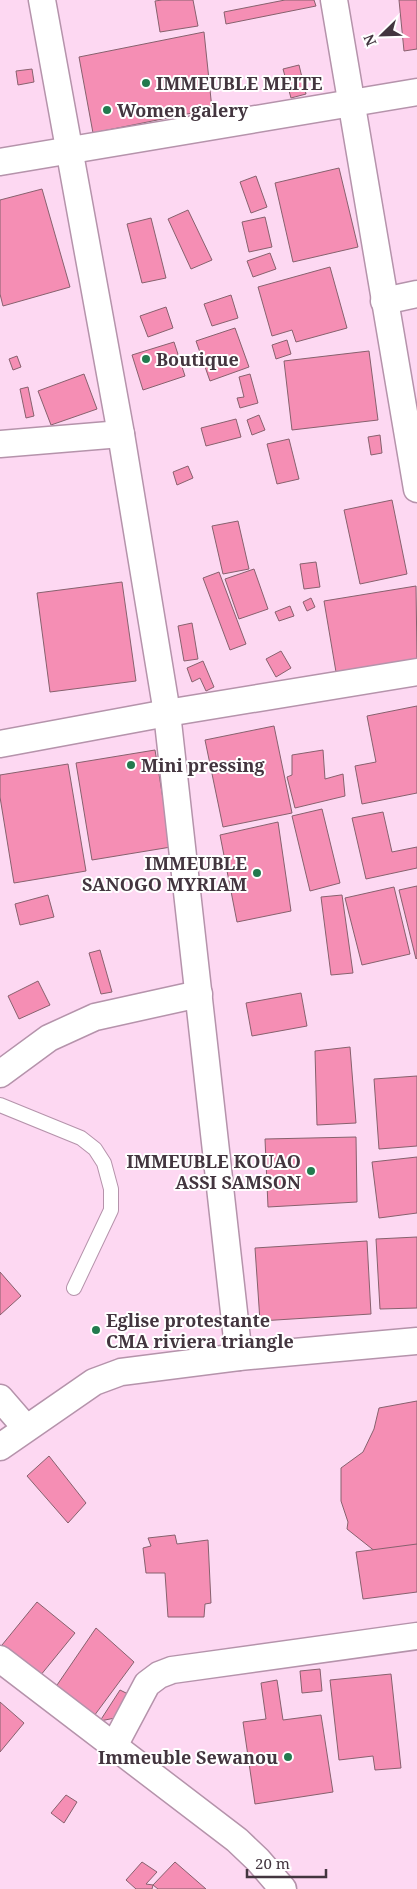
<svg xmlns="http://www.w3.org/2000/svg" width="417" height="1889" font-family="'Noto Serif',serif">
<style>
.building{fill:#f58eb4;stroke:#87616e}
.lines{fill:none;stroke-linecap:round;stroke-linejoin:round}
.service-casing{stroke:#b593ab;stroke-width:16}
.minor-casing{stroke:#b593ab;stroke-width:29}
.service{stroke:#fff;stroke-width:14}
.minor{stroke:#fff;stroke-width:26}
.poi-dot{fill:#227a4e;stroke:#fff;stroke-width:2}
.labels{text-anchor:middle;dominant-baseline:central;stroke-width:4;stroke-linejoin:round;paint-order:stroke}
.poi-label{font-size:18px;font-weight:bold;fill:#43353f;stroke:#fff;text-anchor:start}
</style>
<rect width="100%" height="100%" fill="#fdd8f2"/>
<g class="building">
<path d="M162,0H193L198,26L160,32L155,1Z"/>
<path d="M285,0H314L316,6L226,24L224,12Z"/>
<path d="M399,0H417V49L404,51Z"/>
<path d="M204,32L212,109L93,133L79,57Z"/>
<path d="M299,65L306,94L291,98L283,69Z"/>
<path d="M32,69L34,82L18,85L16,71Z"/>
<path d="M339,168L358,247L293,262L275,183Z"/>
<path d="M256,176L267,207L251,213L240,182Z"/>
<path d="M42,189L70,287L3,306L0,294V200Z"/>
<path d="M188,210L212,260L191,269L168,219Z"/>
<path d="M265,217L272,247L249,252L242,222Z"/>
<path d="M151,218L166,278L142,283L127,224Z"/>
<path d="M270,253L276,269L253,277L247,261Z"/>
<path d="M330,267L347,328L296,342L292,330L272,336L258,287Z"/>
<path d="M231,295L238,318L212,326L204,304Z"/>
<path d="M166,307L173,328L148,337L140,316Z"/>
<path d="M235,328L249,367L210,381L196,341Z"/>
<path d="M287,340L291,354L276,359L272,345Z"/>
<path d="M174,342L185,376L143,390L132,355Z"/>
<path d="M369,351L378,420L292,430L284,361Z"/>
<path d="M17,356L21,367L13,370L9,359Z"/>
<path d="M84,374L97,409L51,425L38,391Z"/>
<path d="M250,374L258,403L240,408L237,398L244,397L239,377Z"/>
<path d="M28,387L34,416L26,418L20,389Z"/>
<path d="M259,415L265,430L252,435L247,420Z"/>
<path d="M236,419L241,437L206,446L201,428Z"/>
<path d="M380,435L382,453L371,455L368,437Z"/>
<path d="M289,439L299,479L277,484L267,444Z"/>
<path d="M188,466L193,478L177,485L173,472Z"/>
<path d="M392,500L407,574L360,584L344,510Z"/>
<path d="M238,521L249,569L223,574L212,526Z"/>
<path d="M316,562L320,587L304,589L300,564Z"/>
<path d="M254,569L268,609L239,619L225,579Z"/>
<path d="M219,572L246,644L230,650L203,578Z"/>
<path d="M122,582L136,681L50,692L37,593Z"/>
<path d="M416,586L417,659L336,672L324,601Z"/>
<path d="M311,598L315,607L307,611L303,602Z"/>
<path d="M290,606L294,616L279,621L275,612Z"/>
<path d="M192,623L198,659L184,661L178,626Z"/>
<path d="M281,651L291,668L276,677L266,659Z"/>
<path d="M203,661L214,687L206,691L200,678L192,682L187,668Z"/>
<path d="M417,706V793L362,804L355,766L376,762L367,716Z"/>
<path d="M274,726L292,813L223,827L205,740Z"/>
<path d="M155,750L171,847L92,860L76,763Z"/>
<path d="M323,750L325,779L343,774L345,796L295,808L287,777L292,775V755Z"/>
<path d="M68,764L86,871L14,883L0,797V775Z"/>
<path d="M322,809L340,883L310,891L292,816Z"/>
<path d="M383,812L392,852L417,847V868L366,879L352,818Z"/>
<path d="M278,822L291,911L237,922L220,835Z"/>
<path d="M417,886V958L416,959L399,890Z"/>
<path d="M394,887L410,954L362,965L345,898Z"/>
<path d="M48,895L54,917L20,925L15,904Z"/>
<path d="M342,895L353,973L331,975L321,897Z"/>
<path d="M100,950L112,992L101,994L89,953Z"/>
<path d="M38,981L50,1005L19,1019L8,996Z"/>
<path d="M301,993L307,1026L252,1036L246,1003Z"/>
<path d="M350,1047L356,1123L317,1125L315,1051Z"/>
<path d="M417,1076V1146L379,1149L374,1079Z"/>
<path d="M356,1137L357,1202L268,1207L265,1139Z"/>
<path d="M417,1157V1213L379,1218L372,1162Z"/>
<path d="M417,1237V1308L380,1309L376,1239Z"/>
<path d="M367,1241L371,1314L260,1321L255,1248Z"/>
<path d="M0,1272L21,1296L0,1315Z"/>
<path d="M417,1401V1569L390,1573L386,1560L347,1529L348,1522L341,1501V1468L363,1452L374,1429L379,1408Z"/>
<path d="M49,1456L86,1503L68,1523L27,1476Z"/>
<path d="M175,1535L177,1544L208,1540L211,1603L205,1604L204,1617H168L165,1573H146L143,1548L151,1546L148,1538Z"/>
<path d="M417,1544V1592L363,1599L356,1552Z"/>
<path d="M37,1602L75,1633L40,1676L2,1645Z"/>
<path d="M96,1628L134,1662L94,1716L55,1688Z"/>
<path d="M320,1669L322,1691L302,1693L300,1671Z"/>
<path d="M391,1674L401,1768L375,1770L373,1756L339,1760L330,1680Z"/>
<path d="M277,1680L283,1720L321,1715L333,1792L255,1804L243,1722L266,1719L261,1683Z"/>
<path d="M120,1690L132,1696L120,1717L100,1721Z"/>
<path d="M0,1702L24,1723L0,1752Z"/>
<path d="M66,1795L77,1802L64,1823L51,1813Z"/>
<path d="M142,1862L157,1872L146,1884L153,1885L152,1889H136L126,1880Z"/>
<path d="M175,1862L206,1889H158L153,1885Z"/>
</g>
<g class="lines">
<g class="service-casing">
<path id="service" d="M0,1105L81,1138L95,1149L104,1163L111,1189V1210L74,1288"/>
</g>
<g class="minor-casing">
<g id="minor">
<path d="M42,0L121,434L167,713L239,1357"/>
<path d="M334,0L417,489"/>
<path d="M0,162L417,92"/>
<path d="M384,301L417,294"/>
<path d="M0,444L121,434"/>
<path d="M0,744L167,713L417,672"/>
<path d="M0,1074L49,1038L95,1017L199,994"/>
<path d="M0,1398L26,1428"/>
<path d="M0,1447L94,1382L121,1372L239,1357L417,1341"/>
<path d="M0,1659L237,1840L258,1860L283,1889"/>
<path d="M114,1746L147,1684L159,1675L172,1670L417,1636"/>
</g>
</g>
<use href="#service" class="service"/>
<use href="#minor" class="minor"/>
</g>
<g class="poi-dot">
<circle cx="146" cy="83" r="5"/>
<circle cx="107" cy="110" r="5"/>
<circle cx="146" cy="359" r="5"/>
<circle cx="131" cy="765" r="5"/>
<circle cx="257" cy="873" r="5"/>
<circle cx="311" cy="1171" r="5"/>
<circle cx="96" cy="1330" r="5"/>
<circle cx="288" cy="1757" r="5"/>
</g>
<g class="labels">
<g class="poi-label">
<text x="156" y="83">IMMEUBLE MEITE</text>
<text x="117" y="110">Women galery</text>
<text x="156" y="359">Boutique</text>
<text x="141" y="765">Mini pressing</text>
<text x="247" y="863" text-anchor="end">IMMEUBLE<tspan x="247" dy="21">SANOGO MYRIAM</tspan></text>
<text x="301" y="1161" text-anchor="end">IMMEUBLE KOUAO<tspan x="301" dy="21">ASSI SAMSON</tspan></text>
<text x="106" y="1320">Eglise protestante<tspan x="106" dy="21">CMA riviera triangle</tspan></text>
<text x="278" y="1757" text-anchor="end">Immeuble Sewanou</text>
</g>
</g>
<g transform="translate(382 35) rotate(247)" stroke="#ffffff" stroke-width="4" paint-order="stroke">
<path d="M0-4L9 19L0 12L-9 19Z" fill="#43353f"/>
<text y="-8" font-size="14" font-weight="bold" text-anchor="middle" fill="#43353f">N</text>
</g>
<path d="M247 1869v8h79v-8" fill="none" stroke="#43353f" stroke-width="2.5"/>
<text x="255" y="1869" font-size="15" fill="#43353f" stroke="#ffffff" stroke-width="4" paint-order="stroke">20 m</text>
</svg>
